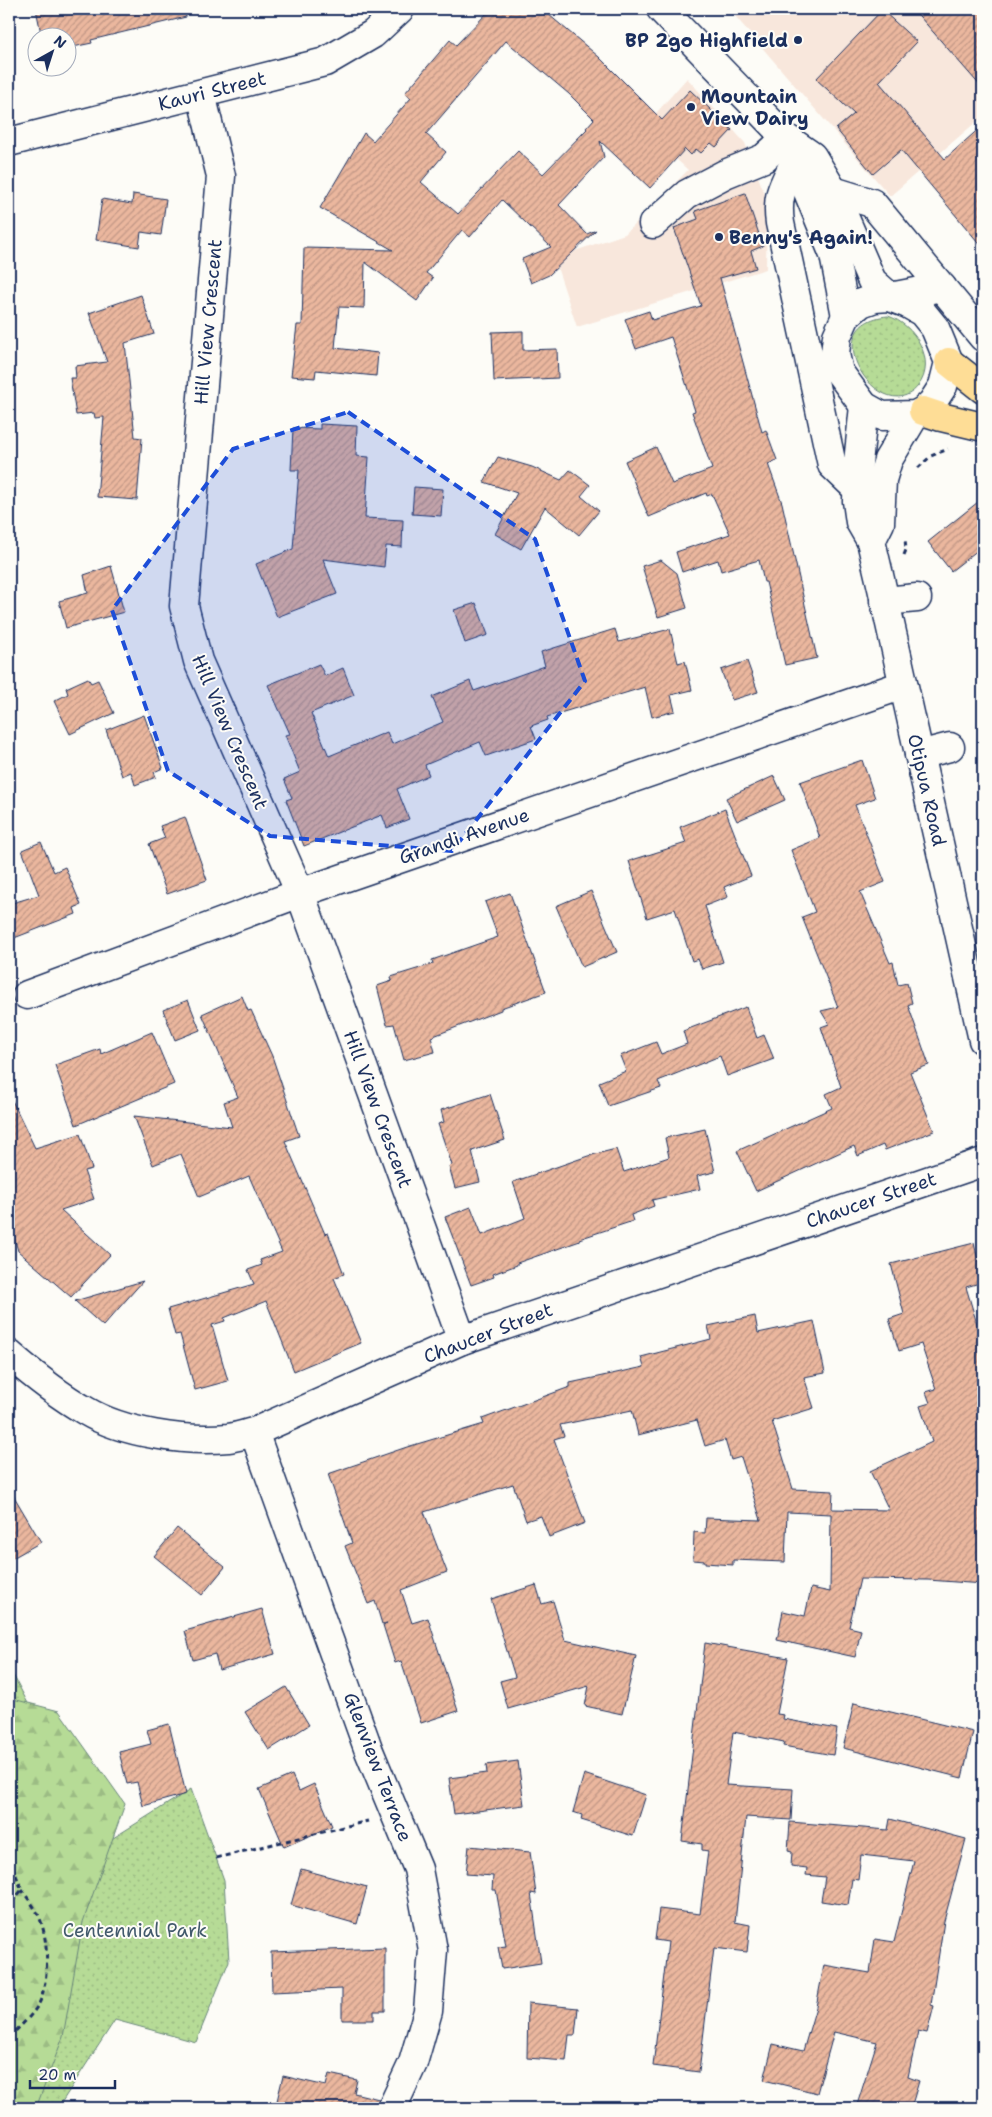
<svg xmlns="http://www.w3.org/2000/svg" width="992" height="2117" font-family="'Shantell Sans',sans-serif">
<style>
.built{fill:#f8e7dc}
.green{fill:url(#green-dots);stroke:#68857a}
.forest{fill:url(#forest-firs);stroke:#68857a}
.building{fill:url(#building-hatch);stroke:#1b2f5e;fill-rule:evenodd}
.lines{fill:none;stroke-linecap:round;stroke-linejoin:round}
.minor-casing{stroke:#1b2f5e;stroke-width:31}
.major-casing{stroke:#1b2f5e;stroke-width:31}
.path{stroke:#1b2f5e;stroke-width:3;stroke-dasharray:5 4;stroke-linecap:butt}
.minor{stroke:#fdfcf7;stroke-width:28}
.major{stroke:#fedd96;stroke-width:28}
.marked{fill:#1d4ed8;fill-opacity:0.2;stroke:#1d4ed8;stroke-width:4;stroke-dasharray:10 6;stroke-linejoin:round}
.poi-dot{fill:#1b2f5e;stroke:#fdfcf7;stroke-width:2}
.labels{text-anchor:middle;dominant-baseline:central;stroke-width:4;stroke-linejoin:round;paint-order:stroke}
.poi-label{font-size:19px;font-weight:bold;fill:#1b2f5e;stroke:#fdfcf7;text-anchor:start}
.street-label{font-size:19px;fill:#1b2f5e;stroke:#fdfcf7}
.park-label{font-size:19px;fill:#425a6c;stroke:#fdfcf7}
</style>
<defs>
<pattern id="green-dots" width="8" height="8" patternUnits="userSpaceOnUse" patternTransform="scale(1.25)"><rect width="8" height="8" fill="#b6db96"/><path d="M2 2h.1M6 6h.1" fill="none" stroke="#9cbc84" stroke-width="1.8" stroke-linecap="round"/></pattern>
<pattern id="forest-firs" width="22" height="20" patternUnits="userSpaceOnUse" patternTransform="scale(1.25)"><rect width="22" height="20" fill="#b6db96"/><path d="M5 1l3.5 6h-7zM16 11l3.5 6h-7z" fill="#9cbc84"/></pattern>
<pattern id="building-hatch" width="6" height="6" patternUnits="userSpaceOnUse" patternTransform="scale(1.25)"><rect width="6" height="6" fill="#ebb79e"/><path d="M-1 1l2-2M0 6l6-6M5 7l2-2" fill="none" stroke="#be9584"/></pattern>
</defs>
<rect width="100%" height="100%" fill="#fdfcf7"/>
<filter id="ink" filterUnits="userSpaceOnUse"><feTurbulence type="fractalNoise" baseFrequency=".02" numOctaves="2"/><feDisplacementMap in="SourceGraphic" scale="10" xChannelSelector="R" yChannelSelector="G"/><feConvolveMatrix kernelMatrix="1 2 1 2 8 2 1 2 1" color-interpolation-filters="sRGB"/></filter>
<g filter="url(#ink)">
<g class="built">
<path d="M744,9H934L983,66V116L890,196L735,16Z"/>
<path d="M687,78L745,143L767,200L766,269L577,327L554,258L625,234L688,170L643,128Z"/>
</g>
<g class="green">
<path d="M888,316C914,324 938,361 918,386C882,431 810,323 888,316Z"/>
<path d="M9,1667L102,1845L191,1789L224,1880L229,1961L196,2042L115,2020L58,2108H9Z"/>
</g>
<path class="forest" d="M9,1698L59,1711L125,1804L83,1922L63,2037L36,2108H9Z"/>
<g class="building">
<path d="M36,9H185L186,17L91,40L92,43L68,48V38H42Z"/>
<path d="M491,9H542L599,57L662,120L690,90L732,130L716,147L711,143L701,153L696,149L691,155L685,149L650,188L600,141L604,157L559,205L587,234L596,230L549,275L531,283L522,259L551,247L502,200L470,237L462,230L426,273L433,278L417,301L365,262L364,308L339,307L335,348L378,353L376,376L316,370L315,378L291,376L297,325H302L304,248L393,250L320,208L364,133L373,141L411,98L405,93L450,40L456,45ZM506,41L569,94L594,119L586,128L587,129L543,174L518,151L458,214L421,182L446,152L426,134Z"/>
<path d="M913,9H983V89Z"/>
<path d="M882,10L917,42L879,82L945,159L983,125V248L901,150L873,174L836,129L854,114L816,79Z"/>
<path d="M745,193L763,246L751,251L756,268L720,278L762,432L766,430L777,460L768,464L782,503L817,658L785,665L766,582H764L759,560L721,571L718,560L682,572L676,552L730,534L712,494L707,496L706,493L649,517L625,461L656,447L672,484L712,469L692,412L695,411L671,337L636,349L625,319L649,311L652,320L701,306L674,228L698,219L695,211Z"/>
<path d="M133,194L166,199L161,235L141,232L139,247L96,240L102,199L132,204Z"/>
<path d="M141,295L154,334L125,343L135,437L142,438L137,500L97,497L104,417L95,418L94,413L76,415L70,378H76L75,366L107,362L89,313Z"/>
<path d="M523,331V350L557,349L558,378L494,381L492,332Z"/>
<path d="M320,424L357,426L356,456L369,457L365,518L403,520L402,547L386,546L384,567L323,559L337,594L277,617L256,564L293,549L299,470H291L293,428L320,429Z"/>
<path d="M498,457L532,467L561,480L570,470L590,485L581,496L599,511L579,535L545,507L521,549L495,534L517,493L484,482Z"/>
<path d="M414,487L443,489L441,516L412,514Z"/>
<path d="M983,498V546L951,571L928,542Z"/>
<path d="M661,560L677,573L687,608L658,617L642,566Z"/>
<path d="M111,566L124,612L66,628L59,601L88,593L84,575Z"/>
<path d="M476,603L488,635L465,643L454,610Z"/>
<path d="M615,629L619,642L670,629L678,663L685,661L692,690L671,695L675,711L652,717L645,687L547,717L548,720L531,726L536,739L486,756L480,742L425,765L429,775L397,789L409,819L387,828L382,815L304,846L286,800L292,798L284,779L300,772L285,735L290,734L268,685L319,664L325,676L343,668L354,695L311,713L329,756L387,732L392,744L443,722L432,697L470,681L474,691L545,666L541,652Z"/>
<path d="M747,661L758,692L732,700L721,670Z"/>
<path d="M88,678L91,683L98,680L114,713L70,734L54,701L68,694L66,688Z"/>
<path d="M144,715L163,768L154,772L156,777L135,785L131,772L122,776L106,730Z"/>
<path d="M862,760L875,798L855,805L885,882L860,892L890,963L893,962L898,985L907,983L912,1003L908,1005L929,1065L910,1072L934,1131L885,1150L883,1145L858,1156L854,1146L756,1191L737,1151L832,1108L826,1094L841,1087L821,1027L829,1024L821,1011L838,1007L802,917L815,912L791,850L820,838L800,782Z"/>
<path d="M774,776L785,800L737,821L726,798Z"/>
<path d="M725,809L751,876L724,887L728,897L705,906L723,962L702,969L698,959L692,961L675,909L647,918L629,861L686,843L680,827Z"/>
<path d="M185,817L207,880L167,894L149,844L165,838L160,826Z"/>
<path d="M41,842L54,872L65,867L81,905L74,908L76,914L9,940V904L39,895L22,850Z"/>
<path d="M591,891L617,952L582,967L556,906Z"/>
<path d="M510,893L546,992L501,1008V1010L431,1037L435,1052L404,1060L394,1024L387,1025L377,986L392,981L391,977L433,964L432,960L498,937L485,902Z"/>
<path d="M242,996L248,1011L251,1010L272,1056L299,1136L285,1141L325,1234L328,1233L344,1274L334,1278L361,1343L294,1371L266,1301L224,1318L225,1321L212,1325L228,1381L195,1390L180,1334L175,1335L168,1309L254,1284L248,1270L262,1265L260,1260L282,1252L249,1176L199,1197L181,1154L153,1165L134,1116L232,1127L224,1102L238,1097L202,1014Z"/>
<path d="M188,1000L200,1030L175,1040L163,1010Z"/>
<path d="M746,1007L757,1038L764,1035L774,1059L727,1076L720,1056L658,1081L661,1088L608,1106L599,1082L626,1071L620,1056L656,1042L661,1054L687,1044L683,1031Z"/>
<path d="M152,1032L174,1084L76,1125L55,1065L100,1049L101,1054Z"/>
<path d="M9,1094L35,1148L80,1134L92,1169L84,1171L94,1199L61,1210L110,1255L71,1297L18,1251L9,1220Z"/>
<path d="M490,1094L505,1140L472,1151L480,1182L455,1188L449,1166L452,1165L438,1124L444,1122L441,1110Z"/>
<path d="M705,1129L715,1172L697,1176L700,1189L652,1200L654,1206L631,1215L633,1221L579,1239L580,1241L517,1263V1265L493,1274L494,1277L471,1285L445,1217L471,1207L482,1235L525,1218L513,1182L588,1156L616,1149L624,1172L669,1157L665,1138Z"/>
<path d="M974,1243L983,1282L966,1287L983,1344V1584L928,1580L860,1579L849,1627L861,1630L855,1657L777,1640L783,1611L805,1616L811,1588L830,1592L831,1514L787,1512L785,1562L733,1560V1565L705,1563V1561L693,1560L694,1532L705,1533L706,1518L761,1520L741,1457L731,1460L725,1440L705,1446L697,1420L638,1435L632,1410L560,1425L564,1436L554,1439L585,1523L549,1537L541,1516L526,1521L513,1484L424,1512L447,1572L401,1590L412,1623L428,1618L458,1711L421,1723L401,1661L395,1663L383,1625L387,1623L382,1624L375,1601L368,1604L345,1546L352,1543L328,1474L407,1447L484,1424L482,1419L570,1387V1383L644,1367L641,1357L711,1339L708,1326L755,1316L758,1333L814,1321L825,1373L804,1377L814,1408L772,1421L793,1489L833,1491L832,1509L889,1510L870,1471L932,1442L920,1406L930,1403L926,1392L936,1389L921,1344L899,1351L889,1319L904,1314L891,1264Z"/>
<path d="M143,1281L103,1326L75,1301Z"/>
<path d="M9,1488L41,1542L9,1560Z"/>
<path d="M177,1528L225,1567L202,1595L154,1556Z"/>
<path d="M536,1585L542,1604L553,1601L565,1640L636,1656L622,1714L585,1706L589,1686L508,1709L500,1681L515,1677L491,1599Z"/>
<path d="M262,1609L275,1654L219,1670L215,1654L193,1660L185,1631Z"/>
<path d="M705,1643L788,1658L777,1714L784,1715L783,1719L837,1729L833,1755L783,1746L784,1742L733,1732L726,1785L793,1789L791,1820L746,1817L735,1922L750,1925L747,1952L714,1948L699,2072L653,2066L668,1942L655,1940L659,1909L700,1914L708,1851L702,1850V1844L682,1841Z"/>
<path d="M286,1687L309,1725L269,1750L245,1712Z"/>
<path d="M854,1703L973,1732L962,1778L843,1748Z"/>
<path d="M169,1724L186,1794L143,1806L137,1782L127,1784L119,1752L151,1744L147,1730Z"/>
<path d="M518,1761L524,1805L454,1814L449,1778L487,1773L486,1765Z"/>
<path d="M584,1774L646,1795L633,1836L581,1820L582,1815L573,1812Z"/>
<path d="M292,1775L299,1791L314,1784L332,1826L284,1847L259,1789Z"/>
<path d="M890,1819L966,1839L944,1921L931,2005L934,2006L927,2033L918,2031L908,2077L919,2081L911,2108H856L877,2042L834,2032L817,2093L764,2080L773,2044L803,2051L816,2007L824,1965L870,1973L875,1939L894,1942L914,1861L861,1855L858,1880L852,1879L848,1905L821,1901L825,1877L806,1875L807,1868L791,1866L792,1852L788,1851L790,1822L888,1830Z"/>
<path d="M469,1846L530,1852L536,1894L531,1893L541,1963L502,1969L498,1947L506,1946L496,1890H492L493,1876L466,1874Z"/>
<path d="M301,1869L367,1887L357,1924L291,1905Z"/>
<path d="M385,1948V2011H374V2020H342V1989L272,1992L271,1952Z"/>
<path d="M528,2003L578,2008L575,2035H569L566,2061L527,2058Z"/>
<path d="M329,2074L357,2080L354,2093L379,2099L377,2108H288L276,2105L283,2076L326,2086Z"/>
</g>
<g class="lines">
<g class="minor-casing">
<g id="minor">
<path d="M661,9L786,138L812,156L833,191L872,281L890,297L942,287"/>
<path d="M201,94L221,176L184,606L198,661L300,893L462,1340"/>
<path d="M9,142L325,62L373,34L400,9"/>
<path d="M791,151L834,255L846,316"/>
<path d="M795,162C783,186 776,195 780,223L832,465L857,489"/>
<path d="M833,191L872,203L983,337"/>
<path d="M653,224L687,194L725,174L764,158L786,138"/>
<path d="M890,297L908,304L922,312L935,328L949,362L943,386L932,403L923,411L915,415L882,416L864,406L839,372L835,354L837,336L846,316L861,303L875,298Z"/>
<path d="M864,406L858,463L857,501L860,522L871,541L882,588L983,1040"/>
<path d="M871,541L880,523L882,480L888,460L915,415"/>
<path d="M884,601L917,598"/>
<path d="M919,755L950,747"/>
<path d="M27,995L300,893L903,685"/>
<path d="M9,1354C33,1375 58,1395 86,1411C123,1433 185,1442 228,1438C236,1437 245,1434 254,1432L462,1340L983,1162"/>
<path d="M254,1432L369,1751L418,1869L433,1950L428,2011L413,2063L392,2108"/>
</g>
</g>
<g class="major-casing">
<g id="major">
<path d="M949,362L983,389"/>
<path d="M923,411L941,417L983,427"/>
</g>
</g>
<g class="path">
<path d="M918,468L931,456L948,449"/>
<path d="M904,555L906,550L905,539"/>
<path d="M9,1858L22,1890L9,1905"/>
<path d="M216,1858L368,1821"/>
<path d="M9,2037C18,2029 37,2011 41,1999C49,1975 49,1935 37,1912C33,1905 27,1897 22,1890"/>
</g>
<use href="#minor" class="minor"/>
<use href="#major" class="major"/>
</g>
</g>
<path class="marked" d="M348,412L535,539L585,681L452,851L270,836L168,771L112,610L233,449Z"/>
<g class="poi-dot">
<circle cx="798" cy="40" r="5"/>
<circle cx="691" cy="107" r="5"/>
<circle cx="719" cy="237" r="5"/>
</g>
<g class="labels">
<g class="poi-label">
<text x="788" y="40" text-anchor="end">BP 2go Highfield</text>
<text x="701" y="96">Mountain<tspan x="701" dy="22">View Dairy</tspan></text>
<text x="729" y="237">Benny's Again!</text>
</g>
<g class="street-label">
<text transform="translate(212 91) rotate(-14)">Kauri Street</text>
<text transform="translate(208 322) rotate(-85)">Hill View Crescent</text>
<text transform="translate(230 732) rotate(67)">Hill View Crescent</text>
<text transform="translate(927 790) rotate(77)">Otipua Road</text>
<text transform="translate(464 836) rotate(-19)">Grandi Avenue</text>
<text transform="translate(378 1109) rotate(70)">Hill View Crescent</text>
<text transform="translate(871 1200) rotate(-19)">Chaucer Street</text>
<text transform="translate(488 1333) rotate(-21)">Chaucer Street</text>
<text transform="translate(378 1767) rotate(69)">Glenview Terrace</text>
</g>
<g class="park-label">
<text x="135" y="1930">Centennial Park</text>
</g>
</g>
<rect width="992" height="2117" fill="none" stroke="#fdfcf7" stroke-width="30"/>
<rect x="15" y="15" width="962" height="2087" fill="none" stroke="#1b2f5e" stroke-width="2" filter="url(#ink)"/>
<g transform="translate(52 52) rotate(39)"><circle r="24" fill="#fdfcf7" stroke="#a3aaba"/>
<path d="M0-4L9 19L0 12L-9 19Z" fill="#1b2f5e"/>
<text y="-8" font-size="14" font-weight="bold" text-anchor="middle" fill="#1b2f5e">N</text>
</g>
<path d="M30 2080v8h85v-8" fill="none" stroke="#1b2f5e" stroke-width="2.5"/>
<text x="38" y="2080" font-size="15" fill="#1b2f5e" stroke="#fdfcf7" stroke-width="4" paint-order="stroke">20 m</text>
</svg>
